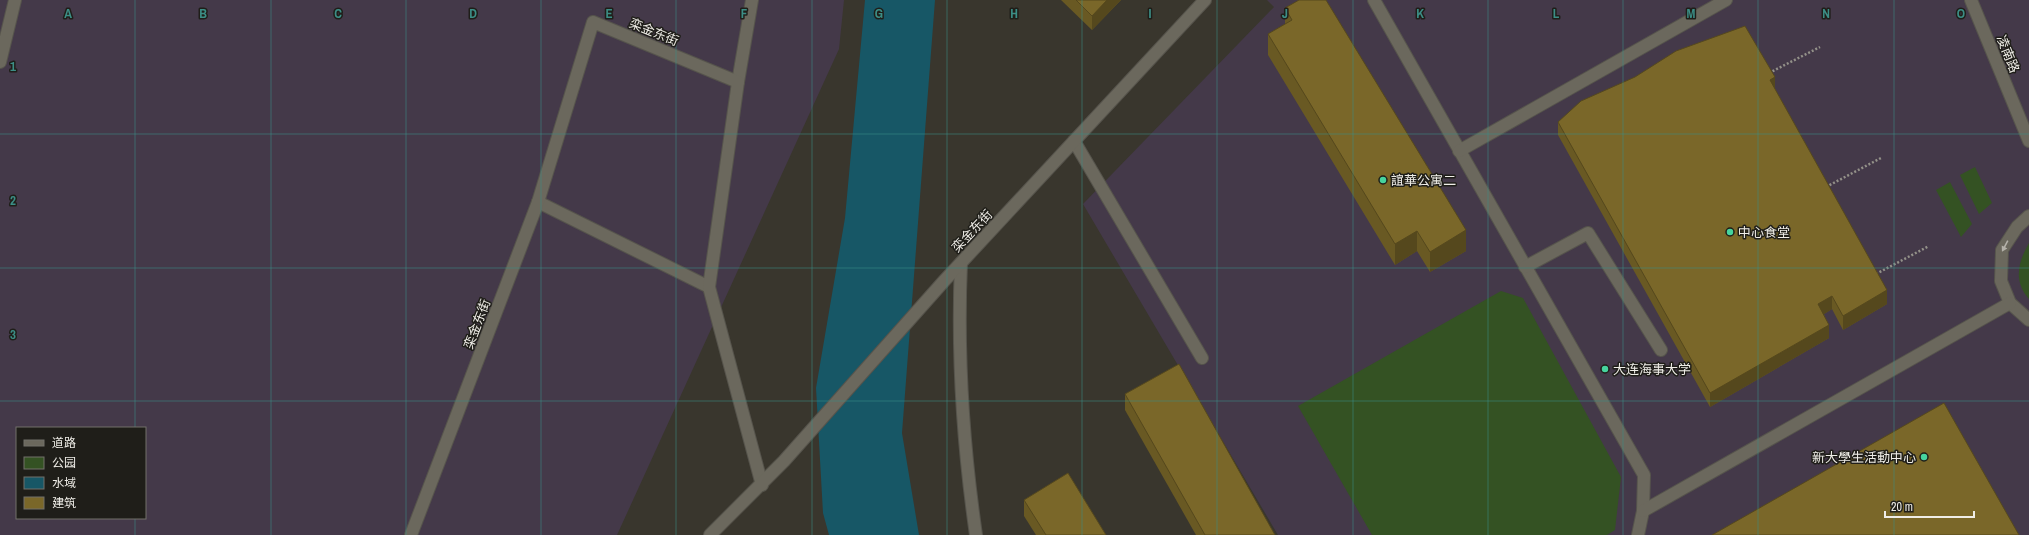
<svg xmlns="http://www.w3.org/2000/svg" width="2029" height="535" font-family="'Archivo Narrow','Noto Sans SC',sans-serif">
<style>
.education{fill:#443949;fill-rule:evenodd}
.green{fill:#345223}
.water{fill:#175766}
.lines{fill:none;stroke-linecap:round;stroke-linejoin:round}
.minor-casing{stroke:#56544c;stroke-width:14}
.path{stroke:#939189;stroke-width:2.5;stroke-dasharray:2 2;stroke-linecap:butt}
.minor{stroke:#6b685d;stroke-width:12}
.wall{fill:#695923}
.shaded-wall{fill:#55481d}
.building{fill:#7a6729;stroke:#55481d}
.oneway{fill:#b4b1a9}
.grid{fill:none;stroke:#3c8e86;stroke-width:1;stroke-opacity:0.55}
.poi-dot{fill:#46d49e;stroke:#1f1e19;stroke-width:1.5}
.labels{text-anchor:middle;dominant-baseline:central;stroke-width:3;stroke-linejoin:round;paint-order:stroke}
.street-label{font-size:13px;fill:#efede7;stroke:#1f1e19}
.poi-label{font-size:13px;fill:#efede7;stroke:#1f1e19;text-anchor:start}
.grid-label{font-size:13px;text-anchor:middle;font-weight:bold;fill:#3c8e86;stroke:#1f1e19;stroke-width:3;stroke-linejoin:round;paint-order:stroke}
</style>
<rect width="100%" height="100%" fill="#39362d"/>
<g class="education">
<path d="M0,0H844L839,49L617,535H0ZM17,428H145V518H17Z"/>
<path d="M1267,0H2029V535H1278L1083,204L1274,7Z"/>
</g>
<g class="green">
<path d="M1975,167L1992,203L1979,214L1960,175Z"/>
<path d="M1950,182L1972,224L1961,237L1936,190Z"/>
<path d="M2029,243V299C2013,281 2018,262 2029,243Z"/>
<path d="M1501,291L1523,298L1621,477L1615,530L1607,535H1372L1298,406Z"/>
</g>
<path class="water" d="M865,0H935L902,433L919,535H829L823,513L816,388L845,218Z"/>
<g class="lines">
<g class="minor-casing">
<g id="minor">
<path d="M1374,0L1644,475L1643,511L1638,535"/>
<path d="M1971,0L2029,141"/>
<path d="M0,62L15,0"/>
<path d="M738,82L752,0"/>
<path d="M1074,141L1202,358"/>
<path d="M1459,151L1726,0"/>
<path d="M538,202L709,287"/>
<path d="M2029,216L2017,227L2002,250L2001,281L2010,303L2029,320"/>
<path d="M961,263C957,354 963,445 976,535"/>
<path d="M1525,267L1588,233L1661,350"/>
<path d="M1643,511L2010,303"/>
<path d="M411,535L538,202L593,22L738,82L709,287L762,485"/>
<path d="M710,535L784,461L944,281L1205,0"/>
</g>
</g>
<g class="path">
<path d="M1769,73L1820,47"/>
<path d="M1826,187L1881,158"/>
<path d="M1876,274L1929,246"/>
</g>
<use href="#minor" class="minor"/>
</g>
<g class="wall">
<path d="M1061,0H1121L1092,30Z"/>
<path d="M1285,8L1466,251L1430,272L1417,251L1395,265L1268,55V34L1285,24Z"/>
<path d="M1775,89L1887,304L1843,330L1832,309L1824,314L1829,338L1710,407L1558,135V122Z"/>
<path d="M1125,394L1275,535H1196L1125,410Z"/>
<path d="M1024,500L1106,535H1036L1024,516Z"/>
</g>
<g class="shaded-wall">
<path d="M1107,0H1121L1092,30V16Z"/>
<path d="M1775,77V91L1770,80Z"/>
<path d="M1466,230V251L1430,272V252Z"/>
<path d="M1417,231V251L1395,265V244Z"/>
<path d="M1887,290V304L1843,330V316Z"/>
<path d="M1832,296V309L1818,318V304Z"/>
<path d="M1829,325V338L1710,407V393Z"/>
</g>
<g class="building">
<path d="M1076,0H1107L1092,16Z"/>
<path d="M1299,0H1326L1466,230L1430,252L1417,231L1395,244L1268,34L1292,20L1285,8Z"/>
<path d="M1745,26L1775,77L1770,80L1887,290L1843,316L1832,296L1818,304L1829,325L1710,393L1558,122L1581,101L1635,77L1676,51Z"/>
<path d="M1179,364L1275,535H1205L1125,394Z"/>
<path d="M1944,403L2019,535H1712Z"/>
<path d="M1068,473L1106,535H1046L1024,500Z"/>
</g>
<defs><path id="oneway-solid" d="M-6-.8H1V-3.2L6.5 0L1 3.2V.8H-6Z"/></defs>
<use class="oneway" href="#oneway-solid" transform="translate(2005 246) rotate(118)"/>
<path class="grid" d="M135,0V428M271,0V535M406,0V535M541,0V535M676,0V535M812,0V535M947,0V535M1082,0V535M1217,0V535M1353,0V535M1488,0V535M1623,0V535M1758,0V535M1894,0V535M0,134H2029M0,268H2029M0,401H2029M135,518V535"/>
<g class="poi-dot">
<circle cx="1383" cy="180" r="4"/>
<circle cx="1730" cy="232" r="4"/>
<circle cx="1605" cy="369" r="4"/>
<circle cx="1924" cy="457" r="4"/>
</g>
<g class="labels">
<g class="street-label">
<text transform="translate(654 32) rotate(22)">栾金东街</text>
<text transform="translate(2008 54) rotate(68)">凌南路</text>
<text transform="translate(972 231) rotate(-47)">栾金东街</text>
<text transform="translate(477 324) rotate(-69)">栾金东街</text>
</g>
<g class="poi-label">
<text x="1391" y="180">誼華公寓二</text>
<text x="1738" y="232">中心食堂</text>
<text x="1613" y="369">大连海事大学</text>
<text x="1916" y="457" text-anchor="end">新大學生活動中心</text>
</g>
</g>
<g class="grid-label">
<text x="68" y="18">A</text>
<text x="203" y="18">B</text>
<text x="338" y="18">C</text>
<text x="473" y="18">D</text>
<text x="609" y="18">E</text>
<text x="744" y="18">F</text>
<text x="879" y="18">G</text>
<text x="1014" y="18">H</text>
<text x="1150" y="18">I</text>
<text x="1285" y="18">J</text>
<text x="1420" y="18">K</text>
<text x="1556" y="18">L</text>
<text x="1691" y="18">M</text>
<text x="1826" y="18">N</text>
<text x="1961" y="18">O</text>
<text x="13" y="71">1</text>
<text x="13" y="205">2</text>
<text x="13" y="339">3</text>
</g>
<rect x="16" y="427" width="130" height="92" fill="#1f1e19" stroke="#72716b"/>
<rect x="24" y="440" width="20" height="6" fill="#6b685d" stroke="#72716b"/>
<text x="52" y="447" font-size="12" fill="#efede7">道路</text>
<rect x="24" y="457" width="20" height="12" fill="#345223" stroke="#72716b"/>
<text x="52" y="467" font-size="12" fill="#efede7">公园</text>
<rect x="24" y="477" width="20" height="12" fill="#175766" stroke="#72716b"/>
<text x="52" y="487" font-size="12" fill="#efede7">水域</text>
<rect x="24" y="497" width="20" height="12" fill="#7a6729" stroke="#72716b"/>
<text x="52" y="507" font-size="12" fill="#efede7">建筑</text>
<path d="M1885 511v6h89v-6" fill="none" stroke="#efede7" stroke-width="2"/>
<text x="1891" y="511" font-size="12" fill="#efede7" stroke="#1f1e19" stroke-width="3" paint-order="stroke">20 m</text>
</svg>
